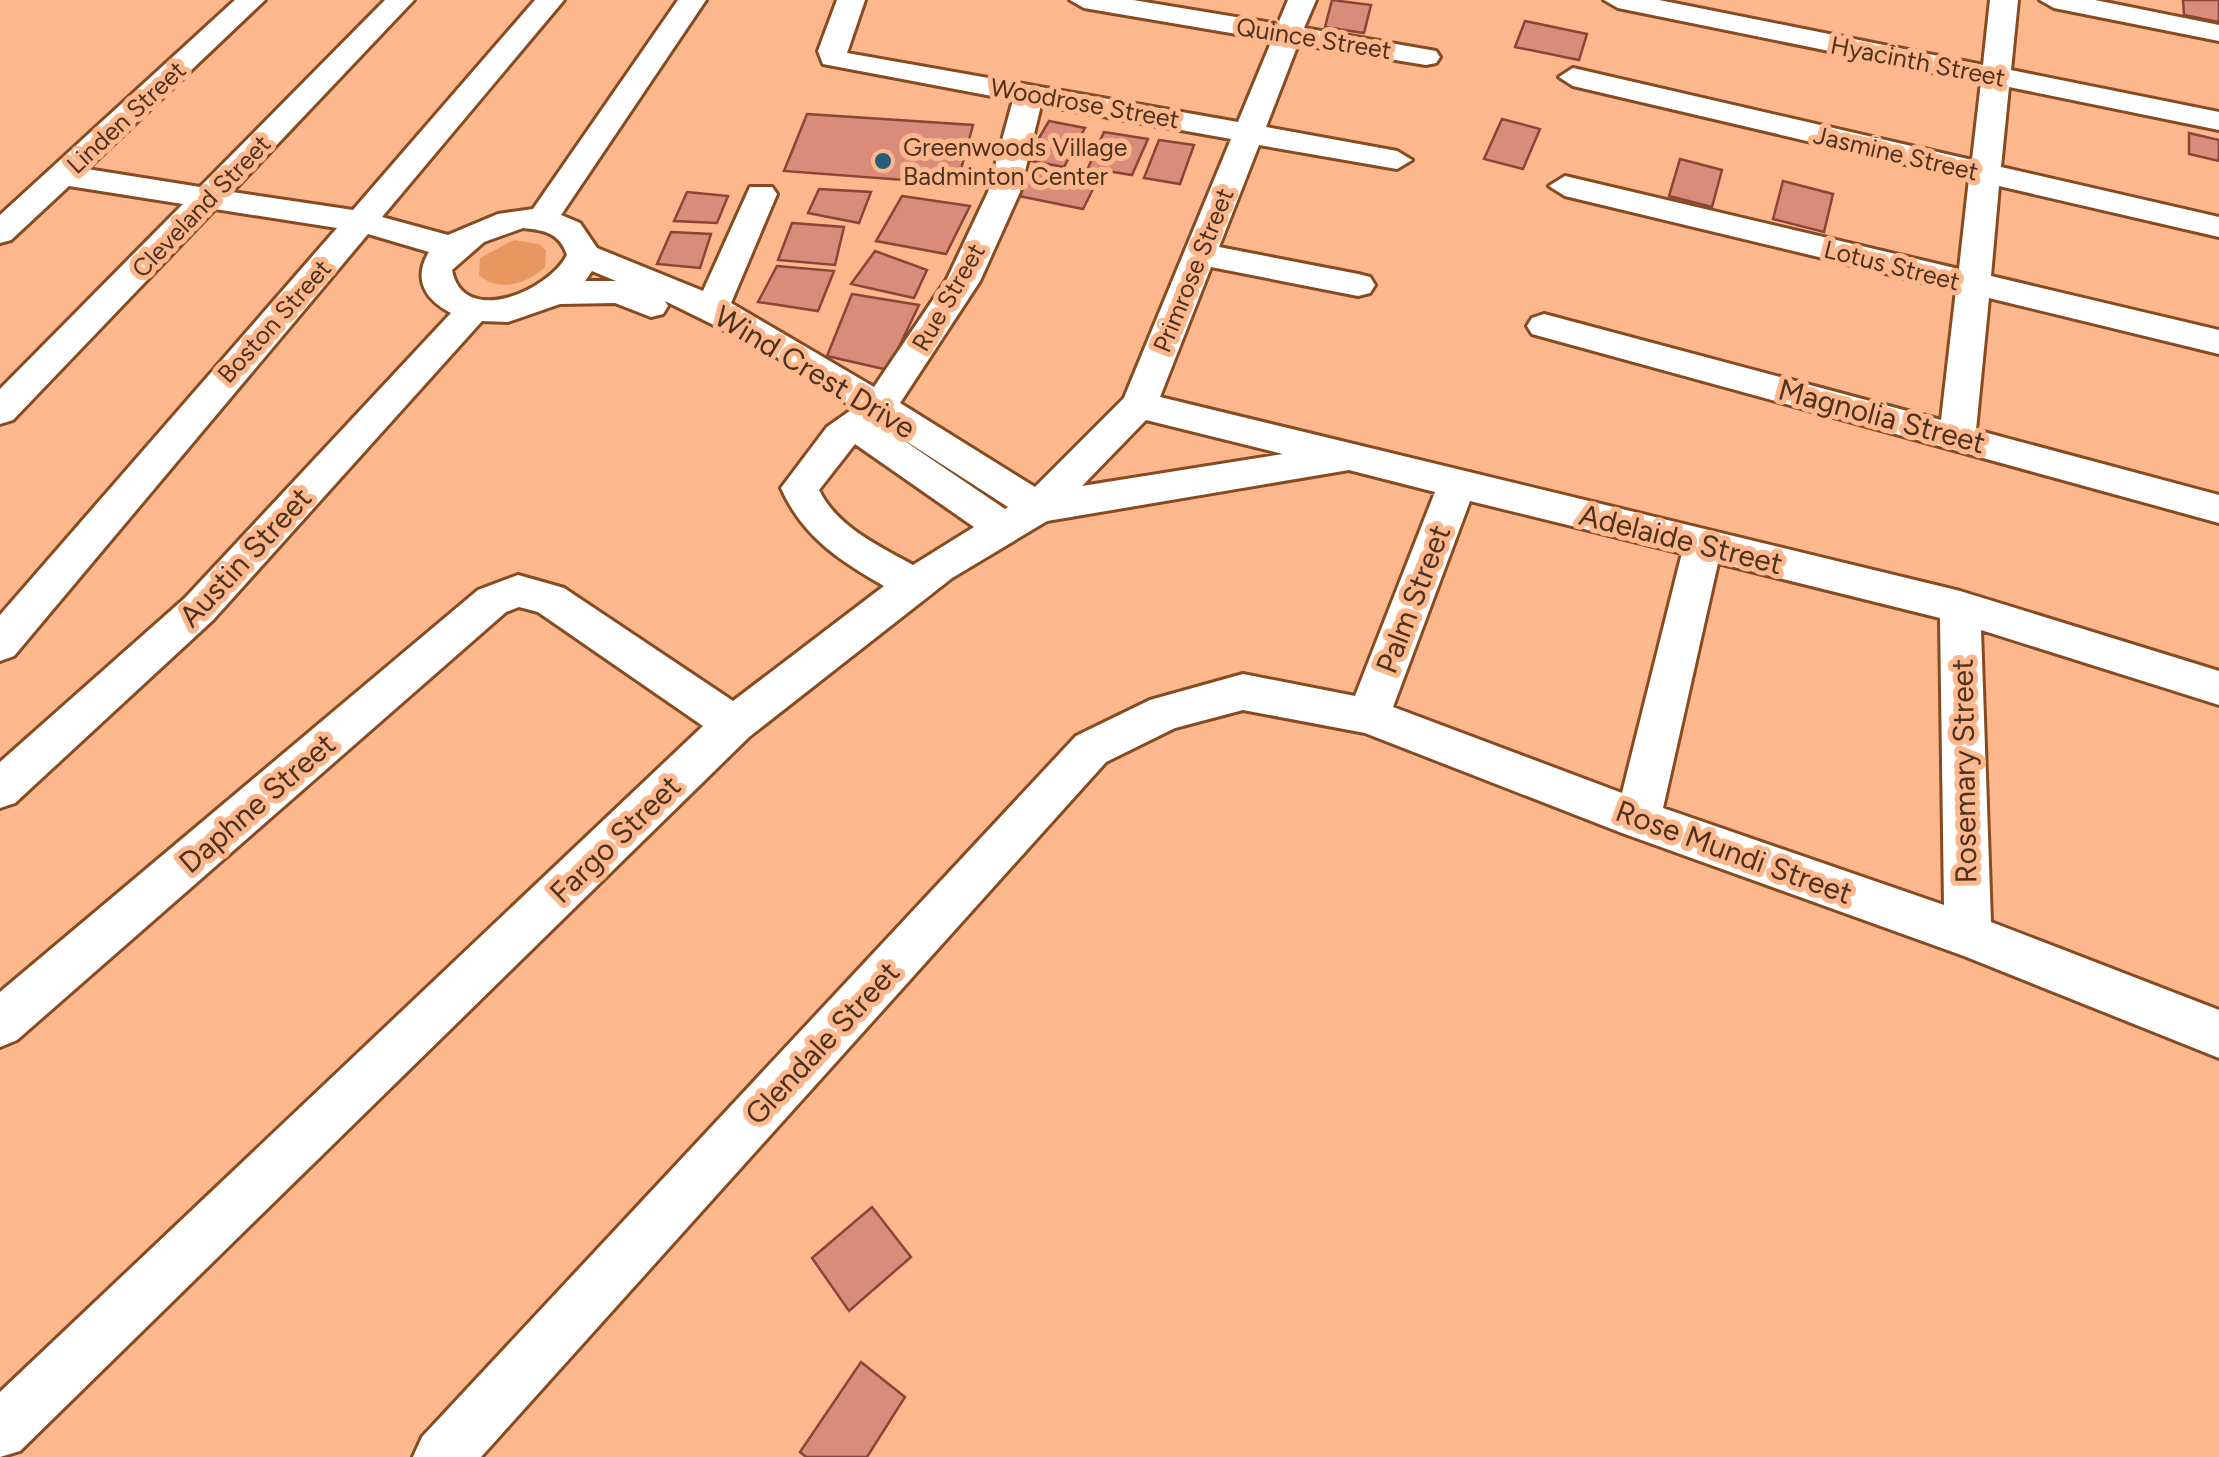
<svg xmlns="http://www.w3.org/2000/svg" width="2219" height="1457" font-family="Figtree,sans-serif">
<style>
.green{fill:#e99761}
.building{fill:#d98c7a;stroke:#8a4536;stroke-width:2.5}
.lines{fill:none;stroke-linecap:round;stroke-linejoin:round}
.street-casing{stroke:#864b20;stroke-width:6}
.street{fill:#fff;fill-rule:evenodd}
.poi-dot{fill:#275d78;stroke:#fcb88c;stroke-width:4}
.labels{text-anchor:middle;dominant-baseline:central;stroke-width:10;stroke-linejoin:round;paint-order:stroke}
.far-street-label{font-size:25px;fill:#4d3220;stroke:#fcb88c}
.far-poi-label{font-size:25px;fill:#4d3220;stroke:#fcb88c;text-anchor:start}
.street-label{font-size:30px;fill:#4d3220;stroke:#fcb88c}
</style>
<rect width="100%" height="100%" fill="#fcb88c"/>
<path class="green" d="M514,240L539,244L546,250L545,267C527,284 499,293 479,275L480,258Z"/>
<g class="building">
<path d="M1332,0L1371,5L1364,33L1325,27Z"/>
<path d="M2183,0H2219V22L2184,15Z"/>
<path d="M1525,21L1587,34L1579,60L1515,47Z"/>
<path d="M807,114L973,125L957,184L784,171Z"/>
<path d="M1502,119L1540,129L1523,169L1484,159Z"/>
<path d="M1049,121L1085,128L1064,167L1026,160Z"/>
<path d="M1104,132L1148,139L1132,175L1088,168Z"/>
<path d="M2189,133L2219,140V161L2189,154Z"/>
<path d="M1159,140L1194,145L1180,184L1144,178Z"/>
<path d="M1680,159L1722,170L1712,207L1669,196Z"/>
<path d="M1033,170L1096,183L1083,209L1019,196Z"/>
<path d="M1783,181L1833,194L1824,232L1773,219Z"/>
<path d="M819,189L871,192L859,223L808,213Z"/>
<path d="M687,192L728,196L717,223L674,221Z"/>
<path d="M902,196L970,206L946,254L876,241Z"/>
<path d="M792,223L844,227L835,265L778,260Z"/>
<path d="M671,232L711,234L700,268L657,264Z"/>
<path d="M875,251L927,270L914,298L851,284Z"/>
<path d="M777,266L834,271L818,311L758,302Z"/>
<path d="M852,294L919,305L888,370L827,356Z"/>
<path d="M872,1207L911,1257L849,1311L812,1258Z"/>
<path d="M861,1362L905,1397L867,1457H806L800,1452Z"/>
</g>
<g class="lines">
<g class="street-casing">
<g id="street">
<path d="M235,0H265L87,169L200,187L385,0H414L232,192L353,210L535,0H564L382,217L448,235L498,214L533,209L678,0H706L561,215L580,223L597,248L703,291L750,187H772L777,194L731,303L874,387L947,279L988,192L1013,100L823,64L818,51L837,0H865L847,53L1238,122L1272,40L1084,8L1070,0H1133L1278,24L1288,0H1316L1304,28L1436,51L1440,57L1436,63L1426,65L1298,44L1266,127L1397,151L1412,160L1397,169L1259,145L1219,247L1358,274L1370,277L1375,285L1370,293L1358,296L1211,267L1160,397L1960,591L2219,671V705L1981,630L1991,922L2219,1010V1058L1964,956L1622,833L1365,733L1243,710L1175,728L1106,762L481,1457H413L422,1437L1076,736L1150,700L1243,674L1355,696L1435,492L1349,470L1047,521L952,578L749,737L20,1451L0,1457V1392L703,726L538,612L519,607L506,612L17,1040L0,1047V992L478,590L518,575L564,588L733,701L884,586C839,560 803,537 781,488L827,427L854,408L769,352L665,301L668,306L663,314L651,317L615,303L560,304L508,322L482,321L213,620L15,803L0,808V762L185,598L451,313C424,299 413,278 429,252L368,234L14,656L0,661V615L337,228L215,209L13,420L0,424V389L183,204L69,186L11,240L0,243V215ZM1041,105L1231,139L1124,398L1035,487L900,403L980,281L1020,192ZM523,228C544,230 560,233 567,255C549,291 463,328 452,270L484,242ZM592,271L616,281H585ZM1146,420L1283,454L1082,486ZM881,425L1008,507L1005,509ZM855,444L974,527L913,565C879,546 837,527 819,490ZM1470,501L1682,553L1622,793L1393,707ZM1718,563L1940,618L1944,905L1663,808Z"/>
<path d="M1604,0H1659L1983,65L1990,0H2018L2011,70L2219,112V130L2009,87L2001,167L2219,217V237L1999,186L1991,276L2219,330V354L1989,298L1976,430L2219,495V523L1532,334L1527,326L1532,318L1544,314L1941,420L1956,290L1565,196L1549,186L1565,176L1959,269L1969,179L1573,86L1559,77L1573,68L1972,160L1981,82L1618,8Z"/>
<path d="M2040,0H2095L2219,25V41L2054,8Z"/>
</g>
</g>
<use href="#street" class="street"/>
</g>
<circle class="poi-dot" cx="883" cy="161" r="10"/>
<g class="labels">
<g class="far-street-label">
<text transform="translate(1314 38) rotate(9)">Quince Street</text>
<text transform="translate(1918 61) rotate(11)">Hyacinth Street</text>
<text transform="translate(1085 103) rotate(10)">Woodrose Street</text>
<text transform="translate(126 117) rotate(-43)">Linden Street</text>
<text transform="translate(1896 153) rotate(13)">Jasmine Street</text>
<text transform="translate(201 206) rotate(-46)">Cleveland Street</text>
<text transform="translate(1892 265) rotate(14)">Lotus Street</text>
<text transform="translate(1193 270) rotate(-68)">Primrose Street</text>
<text transform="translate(948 297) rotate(-60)">Rue Street</text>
<text transform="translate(274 321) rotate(-48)">Boston Street</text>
</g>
<g class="far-poi-label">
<text x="903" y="147">Greenwoods Village<tspan x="903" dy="29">Badminton Center</tspan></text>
</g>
<g class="street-label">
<text transform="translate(815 372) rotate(31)">Wind Crest Drive</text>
<text transform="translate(1882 416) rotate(15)">Magnolia Street</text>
<text transform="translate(1681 539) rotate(14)">Adelaide Street</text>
<text transform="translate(245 557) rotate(-47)">Austin Street</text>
<text transform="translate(1413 599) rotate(-69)">Palm Street</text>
<text transform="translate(1964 771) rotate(-91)">Rosemary Street</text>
<text transform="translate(257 803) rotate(-41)">Daphne Street</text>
<text transform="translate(615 839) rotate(-44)">Fargo Street</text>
<text transform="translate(1734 852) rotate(20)">Rose Mundi Street</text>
<text transform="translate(822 1043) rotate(-47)">Glendale Street</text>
</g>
</g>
</svg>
